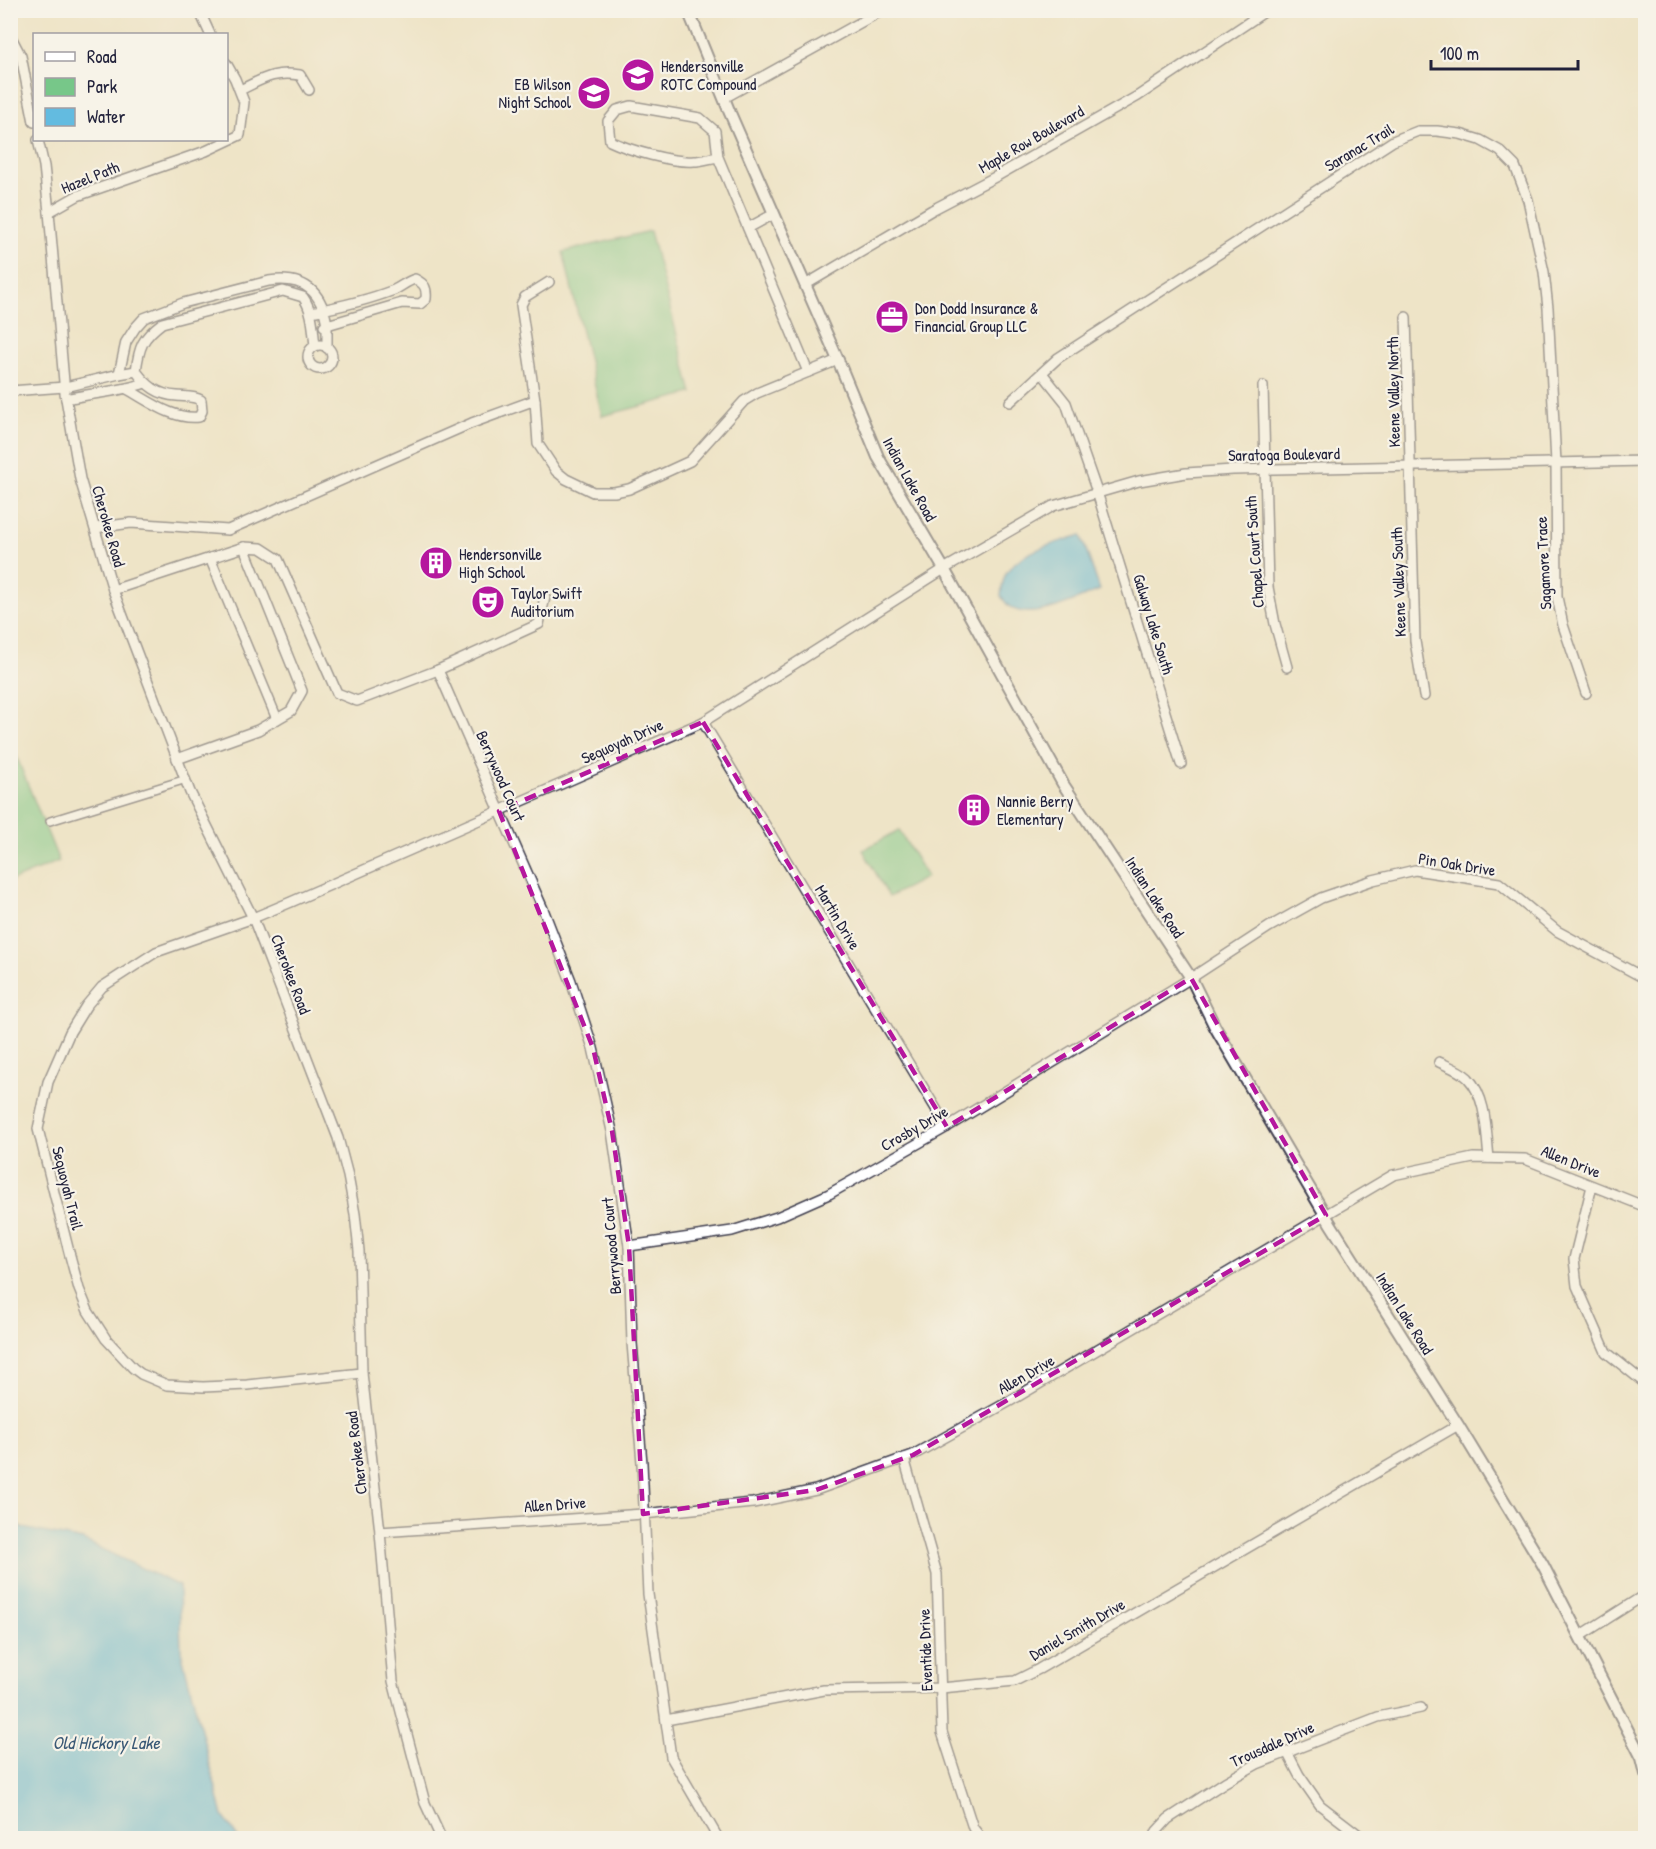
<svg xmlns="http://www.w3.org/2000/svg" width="1656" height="1849" font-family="'Patrick Hand',sans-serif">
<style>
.green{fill:#77c789;stroke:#4c7462;stroke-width:1.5}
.water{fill:#63bbe0;stroke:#426e8e;stroke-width:1.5}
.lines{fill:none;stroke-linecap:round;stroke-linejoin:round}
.pedestrian-casing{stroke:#413f50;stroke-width:10}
.minor-casing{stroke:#413f50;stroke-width:12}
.tertiary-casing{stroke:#413f50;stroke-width:14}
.pedestrian{stroke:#fff;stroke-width:7}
.minor{stroke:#fff;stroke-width:9}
.tertiary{stroke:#fff;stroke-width:10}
.marked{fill:none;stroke:#b5179e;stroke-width:4.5;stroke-dasharray:12 8;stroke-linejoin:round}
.labels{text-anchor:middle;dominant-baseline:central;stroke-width:4.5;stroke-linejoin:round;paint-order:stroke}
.poi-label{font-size:16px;fill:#22223b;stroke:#f7f3e8;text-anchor:start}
.street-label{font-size:16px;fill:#22223b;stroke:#f7f3e8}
.water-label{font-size:18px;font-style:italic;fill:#395875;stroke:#f7f3e8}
</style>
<rect width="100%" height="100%" fill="#f7f3e8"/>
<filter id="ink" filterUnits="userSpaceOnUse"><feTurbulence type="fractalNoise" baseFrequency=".0167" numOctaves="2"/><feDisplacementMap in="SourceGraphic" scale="12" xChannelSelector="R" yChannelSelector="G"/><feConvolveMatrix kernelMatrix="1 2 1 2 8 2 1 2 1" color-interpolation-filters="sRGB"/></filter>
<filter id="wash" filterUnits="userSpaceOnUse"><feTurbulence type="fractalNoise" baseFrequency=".008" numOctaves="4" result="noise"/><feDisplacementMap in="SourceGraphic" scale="24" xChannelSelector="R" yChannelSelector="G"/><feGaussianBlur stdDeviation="1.35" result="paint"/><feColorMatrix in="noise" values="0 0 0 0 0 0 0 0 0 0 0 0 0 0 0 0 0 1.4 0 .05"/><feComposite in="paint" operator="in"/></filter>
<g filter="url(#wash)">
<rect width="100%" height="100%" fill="#eee4c7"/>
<g class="green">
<path d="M650,231L692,393L602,416L563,252Z"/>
<path d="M11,743L59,861L11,881H10Z"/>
<path d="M899,830L927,877L889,897L863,850Z"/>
</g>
<g class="water">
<path d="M1081,535L1100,590C1077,598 1033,623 1010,607C1006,604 1004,600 1001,596C1002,587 1003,576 1009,569C1025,549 1058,543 1081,535Z"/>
<path d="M11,1518L23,1528L83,1540L179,1586L181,1651L223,1816L238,1838H11Z"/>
</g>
</g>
<g filter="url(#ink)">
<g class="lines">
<g class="pedestrian-casing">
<path id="pedestrian" d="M50,821L180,781"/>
</g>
<g class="minor-casing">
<g id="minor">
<path d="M199,10L210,34"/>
<path d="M10,35L21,56L34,122"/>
<path d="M240,90C263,79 273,71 300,75L309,90"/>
<path d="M724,98L883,10"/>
<path d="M38,140L44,166L49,212L65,393L80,479L113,590L190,792L253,918L338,1138L348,1176L355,1214L359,1251L362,1373L380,1532L393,1681L425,1803L441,1838"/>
<path d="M718,157C710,158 702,161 694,161C673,163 629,150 610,141L608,121L617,110L631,106L700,118L715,131L718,157L808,372"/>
<path d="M49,212L77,196L206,151L240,135L244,102L235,79L226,63"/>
<path d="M748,228L774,214"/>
<path d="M549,282L525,297L521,305L535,400L538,444L556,471L566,479L593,492H614L629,489L690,461L744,401L757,393L838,360"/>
<path d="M805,285L932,210L997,176L1138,96L1267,10"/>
<path d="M1406,317L1415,641L1424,696"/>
<path d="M324,326L327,325V348"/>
<circle cx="320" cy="357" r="12"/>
<path d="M136,371C139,347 142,338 162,323L283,291L303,297C313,311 313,329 315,346"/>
<path d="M1042,373L1066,403L1097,492L1181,764"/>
<path d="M119,374L126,342L135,328L144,318L183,303L269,281C304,276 322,291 327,325L402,303L420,304L426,299C427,288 425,284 415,279C407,281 401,287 394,290C368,300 338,307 311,312"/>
<path d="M1263,386L1268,587L1275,624L1287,667"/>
<path d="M127,389C149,401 173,420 199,417L202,411L201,400C193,396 186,397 177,396C158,395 147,386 136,371"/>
<path d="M10,391L65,387L119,374L136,371"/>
<path d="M66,399C92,393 119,392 145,383"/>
<path d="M1010,402L1058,358L1393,141L1418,131H1437L1460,134L1480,140L1500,151L1515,166L1528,200L1544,272L1548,308L1556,463L1557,597L1563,625L1586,693"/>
<path d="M95,528L131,523L228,530L472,423L535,400"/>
<path d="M210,558L277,719"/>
<path d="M113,590L244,547L261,548L278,559L337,693L357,701L438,670L539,624L545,597"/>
<path d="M438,670L543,909L571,981L593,1048L612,1131L629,1246L632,1343L642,1463L648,1594L671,1757L718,1838"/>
<path d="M703,722L947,1127"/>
<path d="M177,759L258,730L291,711L302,691L244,547"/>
<path d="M1439,1062C1448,1066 1461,1071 1468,1078C1487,1098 1486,1132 1489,1158"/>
<path d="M1592,1186L1574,1259L1577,1286L1606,1352L1646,1384"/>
<path d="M629,1246L732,1231L777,1217L829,1194L947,1127L1191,978L1269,927L1321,898L1373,880L1415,870L1499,883L1557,931L1646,979"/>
<path d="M362,1373L247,1385L203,1387L167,1385L141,1374L133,1368L106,1339L88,1311L79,1289L69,1252L38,1129L48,1082L70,1032L86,1006L102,987L156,952L253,918L291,902L703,722L944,569L1053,506L1139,481L1186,473L1233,470L1646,461"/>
<path d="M904,1458L937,1574L942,1732L973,1828L981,1838"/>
<path d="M380,1532L643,1514L753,1503L816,1490L913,1455L1010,1401L1393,1175L1473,1158L1525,1159L1646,1207"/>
<path d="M1580,1636L1646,1594"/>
<path d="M666,1720L824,1690L941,1688L1015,1681L1039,1669L1458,1425"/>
<path d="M1287,1752L1299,1775L1320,1805L1363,1838"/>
<path d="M1154,1838L1157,1831L1168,1819L1225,1782L1257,1764L1378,1717L1421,1708"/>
</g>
</g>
<g class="tertiary-casing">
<path id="tertiary" d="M688,10L730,113L838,360L878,457L944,569L1063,784L1191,978L1215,1027L1330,1223L1458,1425L1543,1565L1642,1758L1646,1774"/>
</g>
<use href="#pedestrian" class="pedestrian"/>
<use href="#minor" class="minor"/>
<use href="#tertiary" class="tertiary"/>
</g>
</g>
<path d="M0 0H1656V1849H0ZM703,722L947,1127L1191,978L1326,1215L913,1455L816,1490L643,1514L629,1246L612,1131L593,1048L499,811Z" fill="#eee4c7" fill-opacity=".55" fill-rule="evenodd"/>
<path class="marked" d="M703,722L947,1127L1191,978L1326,1215L913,1455L816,1490L643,1514L629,1246L612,1131L593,1048L499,811Z"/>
<defs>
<g id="school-disc" transform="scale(1.725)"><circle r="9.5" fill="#b5179e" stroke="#f7f3e8"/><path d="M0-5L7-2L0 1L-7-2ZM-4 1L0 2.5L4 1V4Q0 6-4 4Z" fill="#fff"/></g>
<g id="office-disc" transform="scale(1.725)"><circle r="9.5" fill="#b5179e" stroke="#f7f3e8"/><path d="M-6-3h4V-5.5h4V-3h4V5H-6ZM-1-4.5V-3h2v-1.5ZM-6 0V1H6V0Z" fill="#fff"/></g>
<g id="building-disc" transform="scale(1.725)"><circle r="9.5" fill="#b5179e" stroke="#f7f3e8"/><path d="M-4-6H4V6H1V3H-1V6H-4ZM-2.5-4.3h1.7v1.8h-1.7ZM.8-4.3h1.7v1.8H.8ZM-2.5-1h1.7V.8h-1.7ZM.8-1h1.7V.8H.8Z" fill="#fff"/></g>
<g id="theatre-disc" transform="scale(1.725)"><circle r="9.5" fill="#b5179e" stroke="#f7f3e8"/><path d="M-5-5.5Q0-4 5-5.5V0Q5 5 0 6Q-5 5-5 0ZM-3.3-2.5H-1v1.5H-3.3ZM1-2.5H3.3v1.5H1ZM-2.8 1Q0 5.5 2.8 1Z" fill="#fff"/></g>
</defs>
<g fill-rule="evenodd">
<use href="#school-disc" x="638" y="75"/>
<use href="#school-disc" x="594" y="93"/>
<use href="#office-disc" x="892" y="317"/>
<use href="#building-disc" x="436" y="563"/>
<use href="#theatre-disc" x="488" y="602"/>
<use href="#building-disc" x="974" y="810"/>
</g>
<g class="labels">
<g class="poi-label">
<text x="661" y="66">Hendersonville<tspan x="661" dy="18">ROTC Compound</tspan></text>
<text x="571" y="84" text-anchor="end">EB Wilson<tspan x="571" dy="18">Night School</tspan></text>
<text x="915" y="308">Don Dodd Insurance &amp;<tspan x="915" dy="18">Financial Group LLC</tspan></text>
<text x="459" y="554">Hendersonville<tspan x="459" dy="18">High School</tspan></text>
<text x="511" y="593">Taylor Swift<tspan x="511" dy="18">Auditorium</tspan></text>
<text x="997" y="801">Nannie Berry<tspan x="997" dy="18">Elementary</tspan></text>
</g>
<g class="street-label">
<text transform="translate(1031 139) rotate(-30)">Maple Row Boulevard</text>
<text transform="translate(1359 147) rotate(-31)">Saranac Trail</text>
<text transform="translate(90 177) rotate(-22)">Hazel Path</text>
<text transform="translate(1393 392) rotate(-91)">Keene Valley North</text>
<text transform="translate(1284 454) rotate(-1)">Saratoga Boulevard</text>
<text transform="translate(910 479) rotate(61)">Indian Lake Road</text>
<text transform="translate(109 526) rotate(74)">Cherokee Road</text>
<text transform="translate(1254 552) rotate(-94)">Chapel Court South</text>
<text transform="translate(1543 563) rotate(-93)">Sagamore Trace</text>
<text transform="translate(1398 582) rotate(-92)">Keene Valley South</text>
<text transform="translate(1154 624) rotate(73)">Galway Lake South</text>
<text transform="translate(622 741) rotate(-24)">Sequoyah Drive</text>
<text transform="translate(501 776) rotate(66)">Berrywood Court</text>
<text transform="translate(1457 864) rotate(9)">Pin Oak Drive</text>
<text transform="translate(1155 897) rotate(57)">Indian Lake Road</text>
<text transform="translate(838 917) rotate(59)">Martin Drive</text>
<text transform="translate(291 974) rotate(69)">Cherokee Road</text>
<text transform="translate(914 1128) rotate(-30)">Crosby Drive</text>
<text transform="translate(1571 1161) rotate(22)">Allen Drive</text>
<text transform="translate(68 1188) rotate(76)">Sequoyah Trail</text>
<text transform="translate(611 1246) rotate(-95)">Berrywood Court</text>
<text transform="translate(1405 1313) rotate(58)">Indian Lake Road</text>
<text transform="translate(1026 1374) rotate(-30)">Allen Drive</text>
<text transform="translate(356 1453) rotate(-97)">Cherokee Road</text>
<text transform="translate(555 1504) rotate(-4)">Allen Drive</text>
<text transform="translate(1077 1629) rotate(-30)">Daniel Smith Drive</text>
<text transform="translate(925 1650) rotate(-92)">Eventide Drive</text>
<text transform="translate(1272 1744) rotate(-24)">Trousdale Drive</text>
</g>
<g class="water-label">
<text x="106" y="1742">Old Hickory Lake</text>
</g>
</g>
<rect width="1656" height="1849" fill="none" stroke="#f7f3e8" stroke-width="36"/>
<rect x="33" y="33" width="195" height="108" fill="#f7f3e8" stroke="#a29fa3" stroke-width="1.5"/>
<rect x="45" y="52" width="30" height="9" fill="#ffffff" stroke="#a29fa3" stroke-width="1.5"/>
<text x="87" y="63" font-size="18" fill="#22223b">Road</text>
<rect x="45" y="78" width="30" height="18" fill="#77c789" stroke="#a29fa3" stroke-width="1.5"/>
<text x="87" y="93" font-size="18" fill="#22223b">Park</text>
<rect x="45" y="108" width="30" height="18" fill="#63bbe0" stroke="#a29fa3" stroke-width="1.5"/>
<text x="87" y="123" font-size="18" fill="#22223b">Water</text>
<path d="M1431 60v9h147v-9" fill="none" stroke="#22223b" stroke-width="3"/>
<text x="1440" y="60" font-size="18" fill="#22223b" stroke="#f7f3e8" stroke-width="4.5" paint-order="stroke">100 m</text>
</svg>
